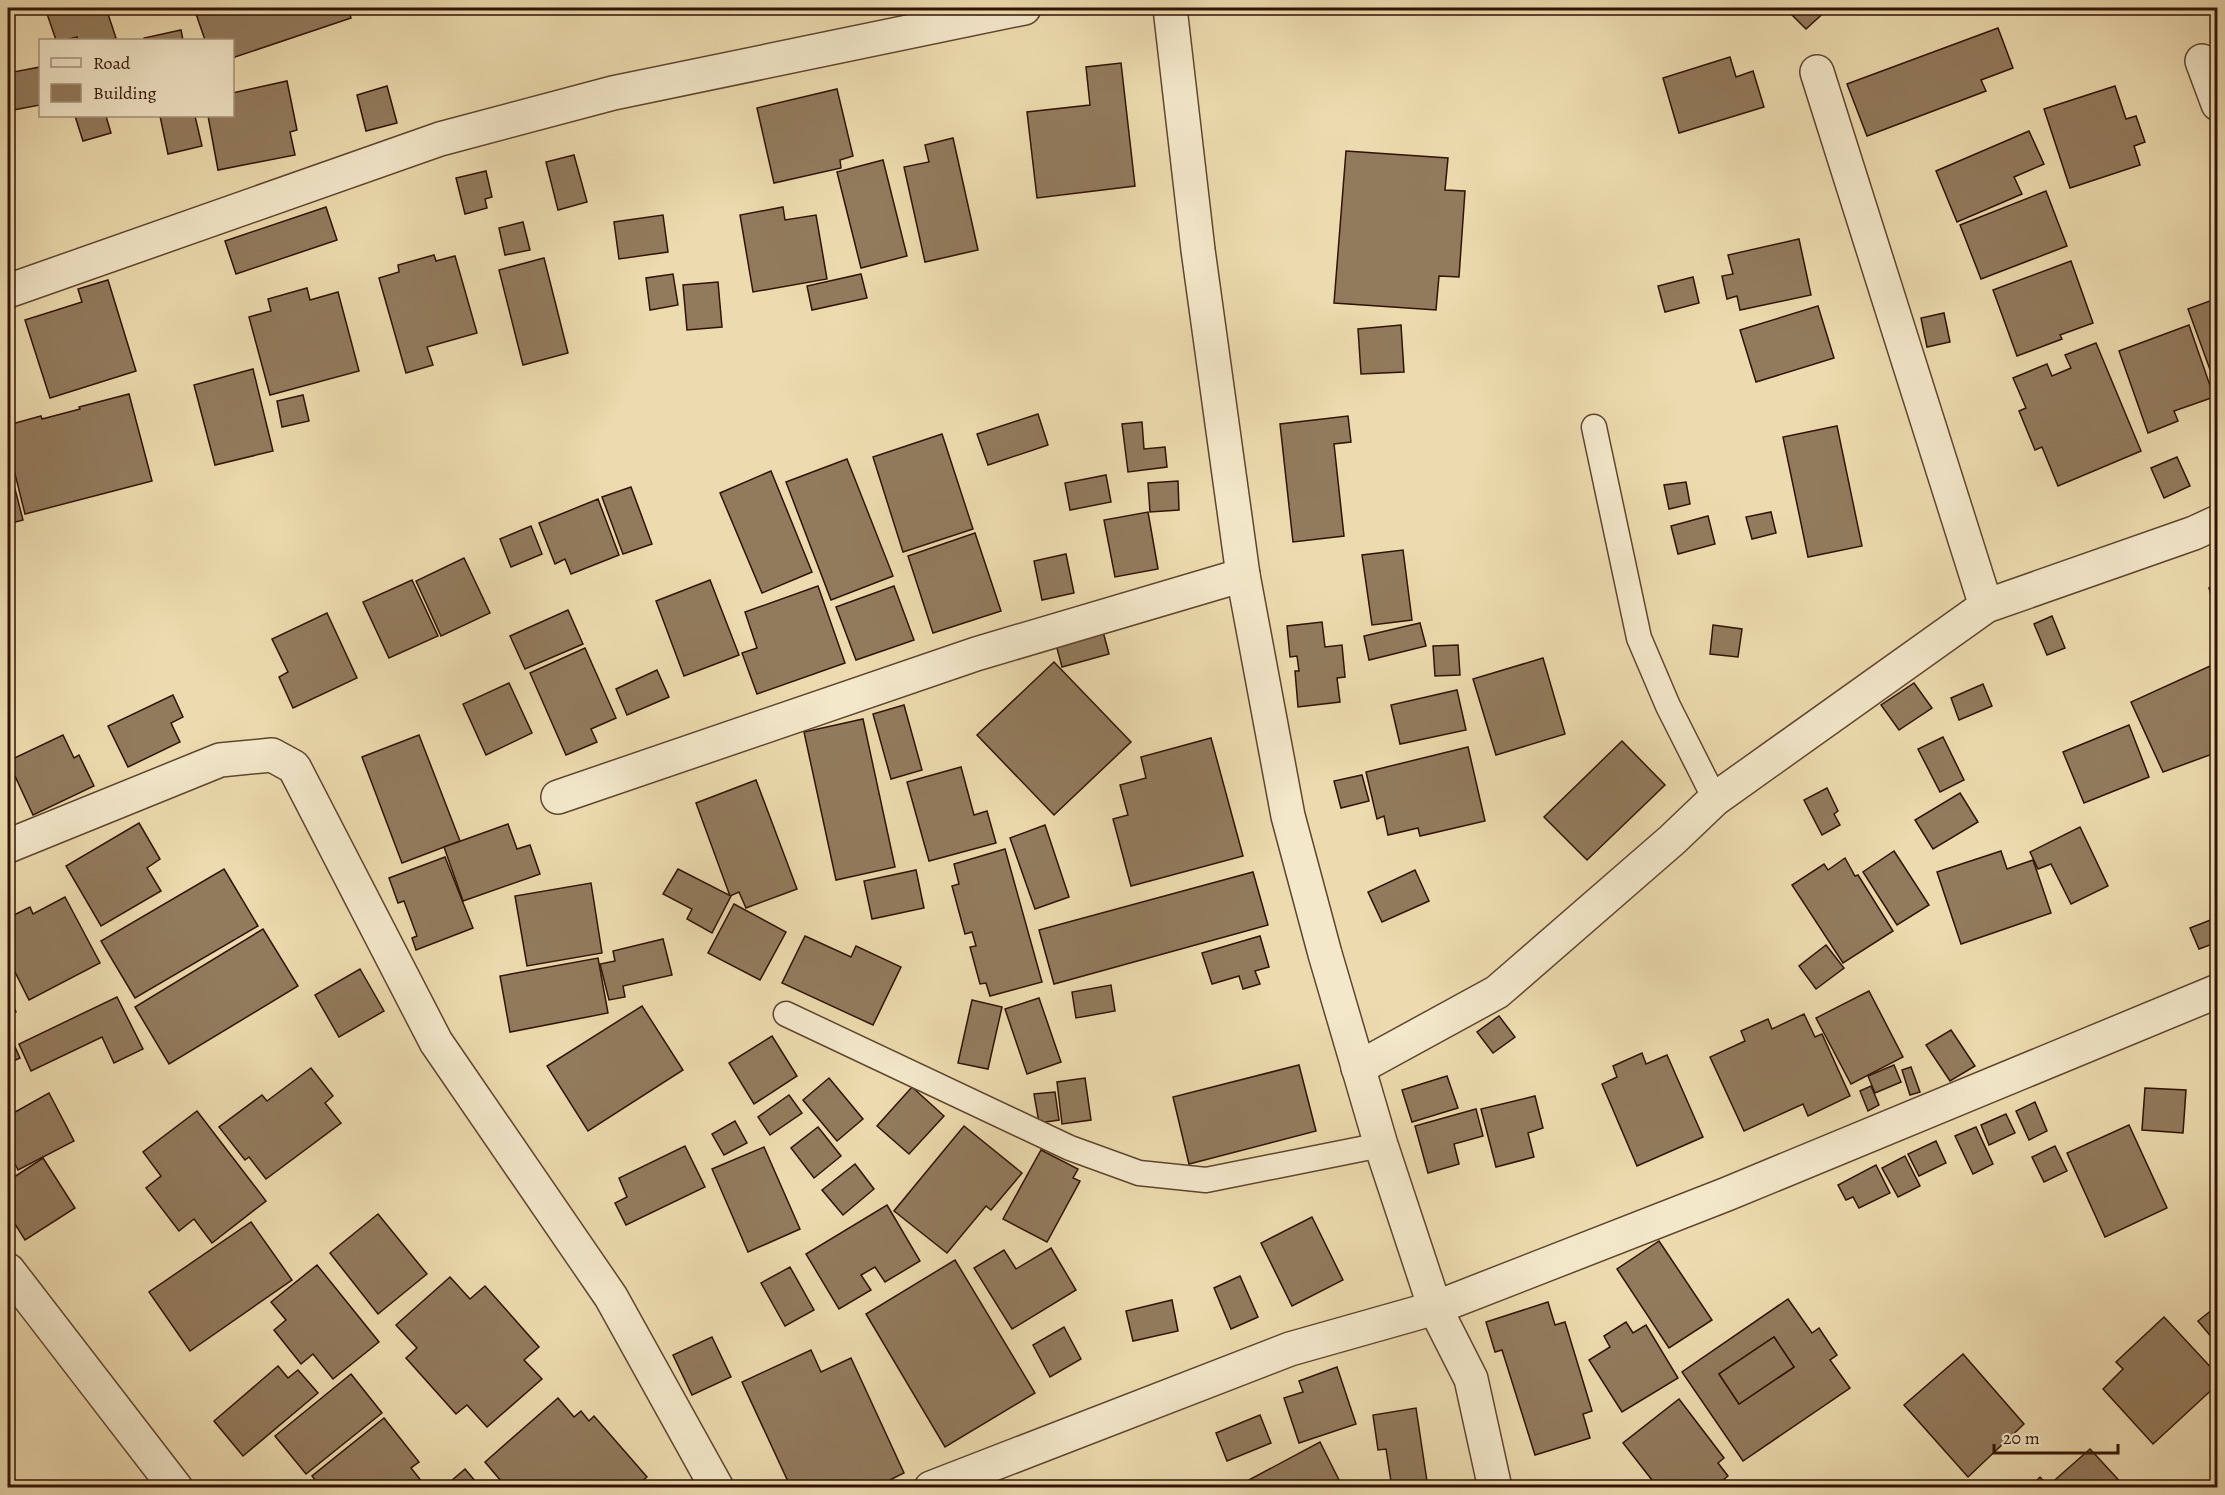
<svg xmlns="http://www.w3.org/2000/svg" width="2225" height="1495" font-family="Alegreya,serif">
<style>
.building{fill:#927b5d;stroke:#301305;stroke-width:1.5;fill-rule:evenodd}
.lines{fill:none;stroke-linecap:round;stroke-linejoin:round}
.lane-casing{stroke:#5f452f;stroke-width:27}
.street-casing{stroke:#5f452f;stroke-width:36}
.lane{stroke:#f3e8ca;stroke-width:24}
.street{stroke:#f3e8ca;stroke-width:33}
</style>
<rect width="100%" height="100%" fill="#ecdbae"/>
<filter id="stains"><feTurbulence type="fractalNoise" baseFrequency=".00333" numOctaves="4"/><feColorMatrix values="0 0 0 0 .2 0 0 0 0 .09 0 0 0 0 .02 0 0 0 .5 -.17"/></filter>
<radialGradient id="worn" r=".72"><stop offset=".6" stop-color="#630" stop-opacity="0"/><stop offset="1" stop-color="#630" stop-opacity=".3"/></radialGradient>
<g class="building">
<path d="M45,8H106L116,38L110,40H78L77,37L66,40H56Z"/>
<path d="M194,8H348L351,18L232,58V40H205Z"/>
<path d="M1785,8H1829L1806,29Z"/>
<path d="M1998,28L2013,68L1981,80L1986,91L1867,136L1847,84Z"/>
<path d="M181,30L183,40H144V38Z"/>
<path d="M1730,57L1736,77L1753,71L1764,107L1679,133L1663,78Z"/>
<path d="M1121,63L1135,186L1037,198L1027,112L1090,105L1086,67Z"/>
<path d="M40,67V105L8,111V73Z"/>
<path d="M287,81L297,130L290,132L295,155L218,170L208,116H232V93Z"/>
<path d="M387,86L397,123L366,131L357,95Z"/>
<path d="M2115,86L2126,119L2136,116L2145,142L2134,146L2140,165L2070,188L2044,109Z"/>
<path d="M837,89L853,156L840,160L841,168L774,183L757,108Z"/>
<path d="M75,116H106L111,133L83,141Z"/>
<path d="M160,116H195L202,146L168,154Z"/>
<path d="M2029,131L2044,164L2014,177L2022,194L1957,222L1936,171Z"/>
<path d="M953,138L978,250L925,262L904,167L929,162L925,145Z"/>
<path d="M1346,151L1448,158L1445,190L1465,191L1459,277L1439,276L1436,310L1334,303Z"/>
<path d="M574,155L587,202L558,210L546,162Z"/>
<path d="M883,160L907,256L861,268L837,172Z"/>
<path d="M486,171L492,197L485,199L487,208L465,214L456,178Z"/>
<path d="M2046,191L2067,246L1981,279L1960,225Z"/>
<path d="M326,207L337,240L236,274L225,241Z"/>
<path d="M783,207L785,220L816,215L827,279L753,292L740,215Z"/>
<path d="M663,215L668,252L619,259L614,222Z"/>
<path d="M523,222L530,250L505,255L499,228Z"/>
<path d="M1799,239L1811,295L1740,310L1737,296L1727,299L1722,276L1733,274L1728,255Z"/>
<path d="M434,255L436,261L455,256L477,333L427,347L433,365L406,373L379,278L399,272L398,265Z"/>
<path d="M544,258L568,353L523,365L499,270Z"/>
<path d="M2071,261L2093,323L2060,335L2062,339L2017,356L1993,290Z"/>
<path d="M673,274L678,305L650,310L646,278Z"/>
<path d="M861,274L867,298L812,310L807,286Z"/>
<path d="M1693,277L1699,303L1665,312L1658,286Z"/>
<path d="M108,280L136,371L50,398L25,320L82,302L78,289Z"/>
<path d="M718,282L722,327L687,330L683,285Z"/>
<path d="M307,288L310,300L338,292L359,371L270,395L249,317L271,311L268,299Z"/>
<path d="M2218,298V388L2217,389L2188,309Z"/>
<path d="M1818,306L1834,358L1756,382L1740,330Z"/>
<path d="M1944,313L1950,342L1927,347L1921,318Z"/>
<path d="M1401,325L1404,372L1361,374L1358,329Z"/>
<path d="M2189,325L2214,397L2174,411L2178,421L2148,433L2119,351Z"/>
<path d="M2096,343L2141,451L2058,486L2042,447L2035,450L2019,411L2026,408L2013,378L2047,364L2052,376L2071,368L2065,355Z"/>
<path d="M253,369L273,451L215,465L194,385Z"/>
<path d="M129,394L152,481L25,514L8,446V425L41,416L42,419L80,409L79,407Z"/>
<path d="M303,395L309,421L282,427L277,401Z"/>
<path d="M1038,414L1048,445L988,465L977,434Z"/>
<path d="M1348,416L1351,442L1334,444L1344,536L1293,542L1280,424Z"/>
<path d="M1142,422L1144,449L1165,447L1167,467L1128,472L1122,424Z"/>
<path d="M1837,426L1862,546L1808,557L1783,437Z"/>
<path d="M942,434L973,529L903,552L873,457Z"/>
<path d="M2177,457L2190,486L2164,498L2151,468Z"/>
<path d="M847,459L893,576L831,600L786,482Z"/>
<path d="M8,462L23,520L8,524Z"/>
<path d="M771,471L812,572L762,593L720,493Z"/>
<path d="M1106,475L1111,502L1070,510L1065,483Z"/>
<path d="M1178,481L1179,510L1150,512L1148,483Z"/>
<path d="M1686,482L1690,504L1669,509L1664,485Z"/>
<path d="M631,487L652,544L623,554L602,497Z"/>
<path d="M598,499L619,555L571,574L565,559L555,564L539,523Z"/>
<path d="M1148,512L1158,569L1115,577L1104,520Z"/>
<path d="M1771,512L1776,533L1752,539L1746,517Z"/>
<path d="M1708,516L1715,544L1678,554L1671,526Z"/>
<path d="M531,526L542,554L511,567L500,539Z"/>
<path d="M975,533L1001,611L933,633L908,556Z"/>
<path d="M1403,550L1412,620L1372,625L1362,555Z"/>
<path d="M1066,554L1074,593L1042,600L1034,561Z"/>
<path d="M464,558L490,613L441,636L416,581Z"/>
<path d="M412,580L438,636L389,658L363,602Z"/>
<path d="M710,580L739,655L684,676L656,601Z"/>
<path d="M2218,585V618L2209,588Z"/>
<path d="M818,586L845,663L757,694L742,653L757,648L745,612Z"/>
<path d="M894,586L914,640L856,660L836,607Z"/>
<path d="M568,610L583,644L525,669L510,636Z"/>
<path d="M327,613L357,678L293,708L279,677L288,672L272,639Z"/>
<path d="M2052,616L2065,648L2047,655L2034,624Z"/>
<path d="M1322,622L1325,647L1342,645L1345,677L1337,678L1340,702L1298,707L1295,671H1299L1297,656L1290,657L1287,626Z"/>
<path d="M1420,623L1426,646L1369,660L1364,636Z"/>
<path d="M1101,624L1109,654L1062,667L1054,637Z"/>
<path d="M1713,625L1742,629L1738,657L1710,654Z"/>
<path d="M1458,645L1460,675L1435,676L1433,646Z"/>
<path d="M585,648L616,718L591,729L597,742L566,755L530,673Z"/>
<path d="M1543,658L1565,734L1496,755L1473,679Z"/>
<path d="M1054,662L1131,742L1054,815L977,735Z"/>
<path d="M2210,666L2218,694V752L2163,772L2131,702Z"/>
<path d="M657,670L669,697L627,715L616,689Z"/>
<path d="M509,683L532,733L486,755L463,704Z"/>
<path d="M1914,683L1932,708L1899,730L1881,705Z"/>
<path d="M1983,684L1992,706L1959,720L1951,698Z"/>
<path d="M1457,690L1466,730L1400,744L1391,705Z"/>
<path d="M173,695L183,717L171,723L180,742L128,767L108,726Z"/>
<path d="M904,705L922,770L891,779L873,714Z"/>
<path d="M863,719L895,867L836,880L804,732Z"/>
<path d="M2129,725L2149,777L2084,803L2063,752Z"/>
<path d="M63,735L74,758L79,755L94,786L33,815L8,761Z"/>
<path d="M419,735L460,841L402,863L362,757Z"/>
<path d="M1943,737L1964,780L1940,792L1918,749Z"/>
<path d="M1211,738L1243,856L1131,886L1113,819L1128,815L1120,785L1146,778L1141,757Z"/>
<path d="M1622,741L1665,785L1587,860L1544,817Z"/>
<path d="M1468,747L1485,821L1420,836L1418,828L1388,835L1384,816L1377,819L1366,772Z"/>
<path d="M961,767L974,815L987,811L996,843L929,861L907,782Z"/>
<path d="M1362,775L1369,801L1341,808L1334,781Z"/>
<path d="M756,780L797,889L746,908L739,892L730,896L696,803Z"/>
<path d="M1827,788L1838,811L1834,814L1840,825L1822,835L1804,800Z"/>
<path d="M1960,793L1978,822L1933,849L1915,820Z"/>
<path d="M139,823L160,859L147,868L161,891L101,926L66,866Z"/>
<path d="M508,824L517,849L530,845L540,874L463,901L444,847Z"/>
<path d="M1045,825L1069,897L1035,909L1010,838Z"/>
<path d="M2080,827L2108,886L2071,904L2051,864L2038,869L2030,852Z"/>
<path d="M1005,849L1042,982L990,996L986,983L980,984L970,947L976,946L972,932L965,934L952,886L959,884L954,864Z"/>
<path d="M1894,851L1929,905L1897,925L1863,872Z"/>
<path d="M2001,851L2007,869L2033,860L2051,913L1961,944L1937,872Z"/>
<path d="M445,857L473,928L416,950L412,938L417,936L404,901L398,903L389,878Z"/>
<path d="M1845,858L1855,876L1858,875L1893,931L1843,963L1792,885L1824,864L1828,870Z"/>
<path d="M224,869L258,926L135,998L101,941Z"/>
<path d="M678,869L731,896L712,933L687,919L692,909L663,894Z"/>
<path d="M916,870L924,908L872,919L864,881Z"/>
<path d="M1415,870L1429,901L1382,922L1368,892Z"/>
<path d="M1253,872L1268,925L1054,984L1039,930Z"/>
<path d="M591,883L602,953L527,966L515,896Z"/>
<path d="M65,897L100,963L29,1000L8,958V918L30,907L33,914Z"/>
<path d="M734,904L786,932L760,980L708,953Z"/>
<path d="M2218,917V942L2199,949L2190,928Z"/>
<path d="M263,929L298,986L169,1064L135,1007Z"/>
<path d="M805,936L851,957L856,946L901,967L873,1025L782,983Z"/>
<path d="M1260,936L1269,967L1255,971L1260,984L1243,989L1239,976L1212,984L1202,953Z"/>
<path d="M663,939L672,975L623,986L625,997L609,1000L600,964L615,961L613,951Z"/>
<path d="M1826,945L1844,968L1816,989L1799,966Z"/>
<path d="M598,958L608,1013L510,1032L500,976Z"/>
<path d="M360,969L384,1011L339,1037L315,995Z"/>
<path d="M1111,985L1115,1011L1076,1018L1072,992Z"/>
<path d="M1869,991L1903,1057L1851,1084L1816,1018Z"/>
<path d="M8,994L16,1012L8,1016Z"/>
<path d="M117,997L143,1049L114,1063L102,1037L31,1071L19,1044Z"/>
<path d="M1039,998L1061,1062L1027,1074L1005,1009Z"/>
<path d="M972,1000L1002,1007L988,1069L958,1063Z"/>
<path d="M642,1006L683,1070L588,1131L547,1066Z"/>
<path d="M1804,1014L1815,1037L1822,1034L1850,1096L1808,1116L1803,1104L1744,1131L1710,1057L1745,1041L1741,1031L1768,1019L1772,1029Z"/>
<path d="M1499,1016L1515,1037L1493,1053L1477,1032Z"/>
<path d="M1951,1030L1975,1066L1950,1081L1926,1045Z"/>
<path d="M772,1036L797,1076L754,1104L729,1063Z"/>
<path d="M11,1038L20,1058L8,1063V1040Z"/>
<path d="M1642,1053L1646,1064L1667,1055L1703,1137L1637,1166L1602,1084L1617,1077L1613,1066Z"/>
<path d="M1299,1065L1316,1131L1189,1164L1173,1097Z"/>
<path d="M1894,1065L1901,1082L1875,1093L1868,1076Z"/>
<path d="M1911,1067L1920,1092L1910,1095L1902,1070Z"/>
<path d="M311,1068L333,1096L325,1103L341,1123L266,1179L249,1157L245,1160L219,1127L262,1095L267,1101Z"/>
<path d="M1447,1076L1458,1108L1412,1122L1402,1090Z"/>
<path d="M829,1078L863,1119L837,1141L803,1100Z"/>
<path d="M1085,1078L1091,1120L1062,1124L1057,1082Z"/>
<path d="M1871,1086L1879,1105L1868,1111L1860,1091Z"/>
<path d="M912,1087L944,1116L909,1154L877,1126Z"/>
<path d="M2145,1088L2186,1090L2183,1133L2142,1130Z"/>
<path d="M1055,1092L1059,1120L1039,1123L1034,1094Z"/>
<path d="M49,1093L74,1141L18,1170L12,1158L8,1160V1116Z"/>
<path d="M789,1095L802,1113L770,1135L758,1117Z"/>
<path d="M1535,1096L1543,1128L1528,1133L1534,1157L1496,1167L1481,1109Z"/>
<path d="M2035,1102L2047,1131L2029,1140L2016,1111Z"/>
<path d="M1476,1109L1483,1136L1454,1144L1459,1164L1428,1173L1415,1126Z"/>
<path d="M197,1111L266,1201L212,1243L194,1219L179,1231L146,1188L161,1176L143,1152Z"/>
<path d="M2006,1114L2015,1133L1989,1145L1981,1125Z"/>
<path d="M735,1121L747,1143L724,1155L712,1134Z"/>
<path d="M2129,1125L2167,1208L2105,1237L2067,1153Z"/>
<path d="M964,1126L1022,1173L991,1210L986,1206L947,1253L894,1211Z"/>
<path d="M818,1127L841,1156L814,1178L791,1148Z"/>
<path d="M1976,1127L1993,1164L1973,1174L1955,1136Z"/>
<path d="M1936,1141L1946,1163L1919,1176L1908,1154Z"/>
<path d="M685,1146L705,1187L626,1225L615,1203L627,1197L619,1178Z"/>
<path d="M2055,1146L2067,1171L2044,1182L2032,1157Z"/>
<path d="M764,1147L800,1229L748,1252L712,1169Z"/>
<path d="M1041,1150L1078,1169L1073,1178L1080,1181L1047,1242L1003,1219Z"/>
<path d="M1905,1156L1920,1186L1898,1197L1882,1168Z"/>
<path d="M43,1158L75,1208L25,1240L8,1213V1181Z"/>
<path d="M855,1164L874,1189L843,1215L822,1190Z"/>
<path d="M1876,1165L1890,1193L1859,1208L1853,1197L1846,1200L1838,1185Z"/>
<path d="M887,1205L920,1261L885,1282L875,1267L861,1275L871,1290L839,1309L806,1254Z"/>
<path d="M378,1214L427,1274L378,1314L330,1253Z"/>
<path d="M1312,1217L1343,1280L1292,1306L1261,1243Z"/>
<path d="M251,1222L292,1280L190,1351L149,1292Z"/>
<path d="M1659,1241L1712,1320L1669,1348L1617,1269Z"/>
<path d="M1051,1248L1076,1290L1012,1329L974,1268L1004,1250L1016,1269Z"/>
<path d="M955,1260L1035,1393L945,1447L866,1314Z"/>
<path d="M317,1265L379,1342L333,1379L313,1354L301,1364L274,1330L286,1320L271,1302Z"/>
<path d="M790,1267L814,1310L785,1326L761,1283Z"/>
<path d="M1240,1276L1258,1317L1231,1329L1214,1288Z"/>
<path d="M450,1277L470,1299L485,1286L539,1347L524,1360L542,1379L487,1427L467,1405L456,1414L406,1358L417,1348L396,1325Z"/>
<path d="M1788,1299L1812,1333L1819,1328L1837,1355L1830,1360L1850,1388L1743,1461L1682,1372ZM1774,1337L1794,1367L1739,1404L1719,1374Z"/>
<path d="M1172,1300L1178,1331L1133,1341L1126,1311Z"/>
<path d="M1548,1302L1555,1325L1565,1322L1592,1411L1583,1414L1590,1438L1535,1455L1502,1350L1495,1352L1486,1322Z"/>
<path d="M2218,1305V1345L2198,1321Z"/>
<path d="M2164,1317L2218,1375V1384L2153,1444L2103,1389L2123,1369L2116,1362Z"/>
<path d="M1626,1322L1633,1333L1646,1325L1678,1378L1622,1412L1589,1360L1610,1347L1604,1336Z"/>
<path d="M1064,1327L1081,1359L1050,1377L1033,1345Z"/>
<path d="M712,1337L731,1377L692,1395L673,1355Z"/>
<path d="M1774,1337L1794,1367L1739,1404L1719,1374Z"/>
<path d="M811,1350L821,1372L851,1358L904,1473L874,1488H791L742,1382Z"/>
<path d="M1963,1354L2024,1424L1968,1477L1904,1405Z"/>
<path d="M278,1366L288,1378L298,1370L318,1393L243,1456L214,1421Z"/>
<path d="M1337,1367L1356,1424L1299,1443L1284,1398L1303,1392L1299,1381Z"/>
<path d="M351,1374L382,1413L306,1474L275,1436Z"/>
<path d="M558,1398L574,1417L581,1411L589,1421L594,1416L647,1477L634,1488H507L485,1462Z"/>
<path d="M1679,1399L1724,1458L1718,1463L1728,1476L1714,1488H1642L1652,1480L1623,1443Z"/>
<path d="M1416,1408L1428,1488H1392L1386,1449L1378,1450L1373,1415Z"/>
<path d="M1260,1415L1271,1443L1227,1461L1216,1433Z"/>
<path d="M384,1418L419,1462L411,1468L422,1482L416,1488H321L312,1476Z"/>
<path d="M1320,1442L1343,1488H1234Z"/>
<path d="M2090,1449L2126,1488H2029L2040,1477L2048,1486Z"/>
<path d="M465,1469L481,1488H443Z"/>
</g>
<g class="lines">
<g class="lane-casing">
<g id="lane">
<path d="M1594,427L1639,638L1668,706L1715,799"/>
<path d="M786,1014L1070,1148L1139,1173L1206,1180L1381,1145"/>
</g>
</g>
<g class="street-casing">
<g id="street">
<path d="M1170,8L1198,250L1243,575L1288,816L1325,954L1381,1145L1435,1308L1471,1379L1495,1488"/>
<path d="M2202,61L2218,104"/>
<path d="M1817,72L1986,606"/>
<path d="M8,291L440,139L613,93L1024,8"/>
<path d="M558,797L976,654L1243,575"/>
<path d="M8,846L220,760L272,755L294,767L436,1042L611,1297L717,1488"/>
<path d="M1358,1068L1497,992L1672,840L1715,799L1986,606L2194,533L2218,522"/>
<path d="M8,1270L176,1488"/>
<path d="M931,1488L1290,1349L1435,1308L1727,1194L2218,991"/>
</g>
</g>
<use href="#lane" class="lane"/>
<use href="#street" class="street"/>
</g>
<rect width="2225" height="1495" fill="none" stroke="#ecdbae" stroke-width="30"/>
<rect x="9" y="9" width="2207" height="1477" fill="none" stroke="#301305" stroke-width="3"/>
<rect x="15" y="15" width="2195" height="1465" fill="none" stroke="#301305" stroke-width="1.5"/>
<rect x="39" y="39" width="195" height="78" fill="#f3e8ca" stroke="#a5937b" stroke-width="1.5"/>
<rect x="51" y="58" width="30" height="9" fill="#f3e8ca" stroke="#a5937b" stroke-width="1.5"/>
<text x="93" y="69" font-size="18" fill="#301305">Road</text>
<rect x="51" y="84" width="30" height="18" fill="#927b5d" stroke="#a5937b" stroke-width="1.5"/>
<text x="93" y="99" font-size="18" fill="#301305">Building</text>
<path d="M1994 1444v9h124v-9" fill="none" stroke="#301305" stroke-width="3"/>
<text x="2003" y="1444" font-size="18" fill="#301305" stroke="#f3e8ca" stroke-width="4.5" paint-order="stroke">20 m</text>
<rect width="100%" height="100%" filter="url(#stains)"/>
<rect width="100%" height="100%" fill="url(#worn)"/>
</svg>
